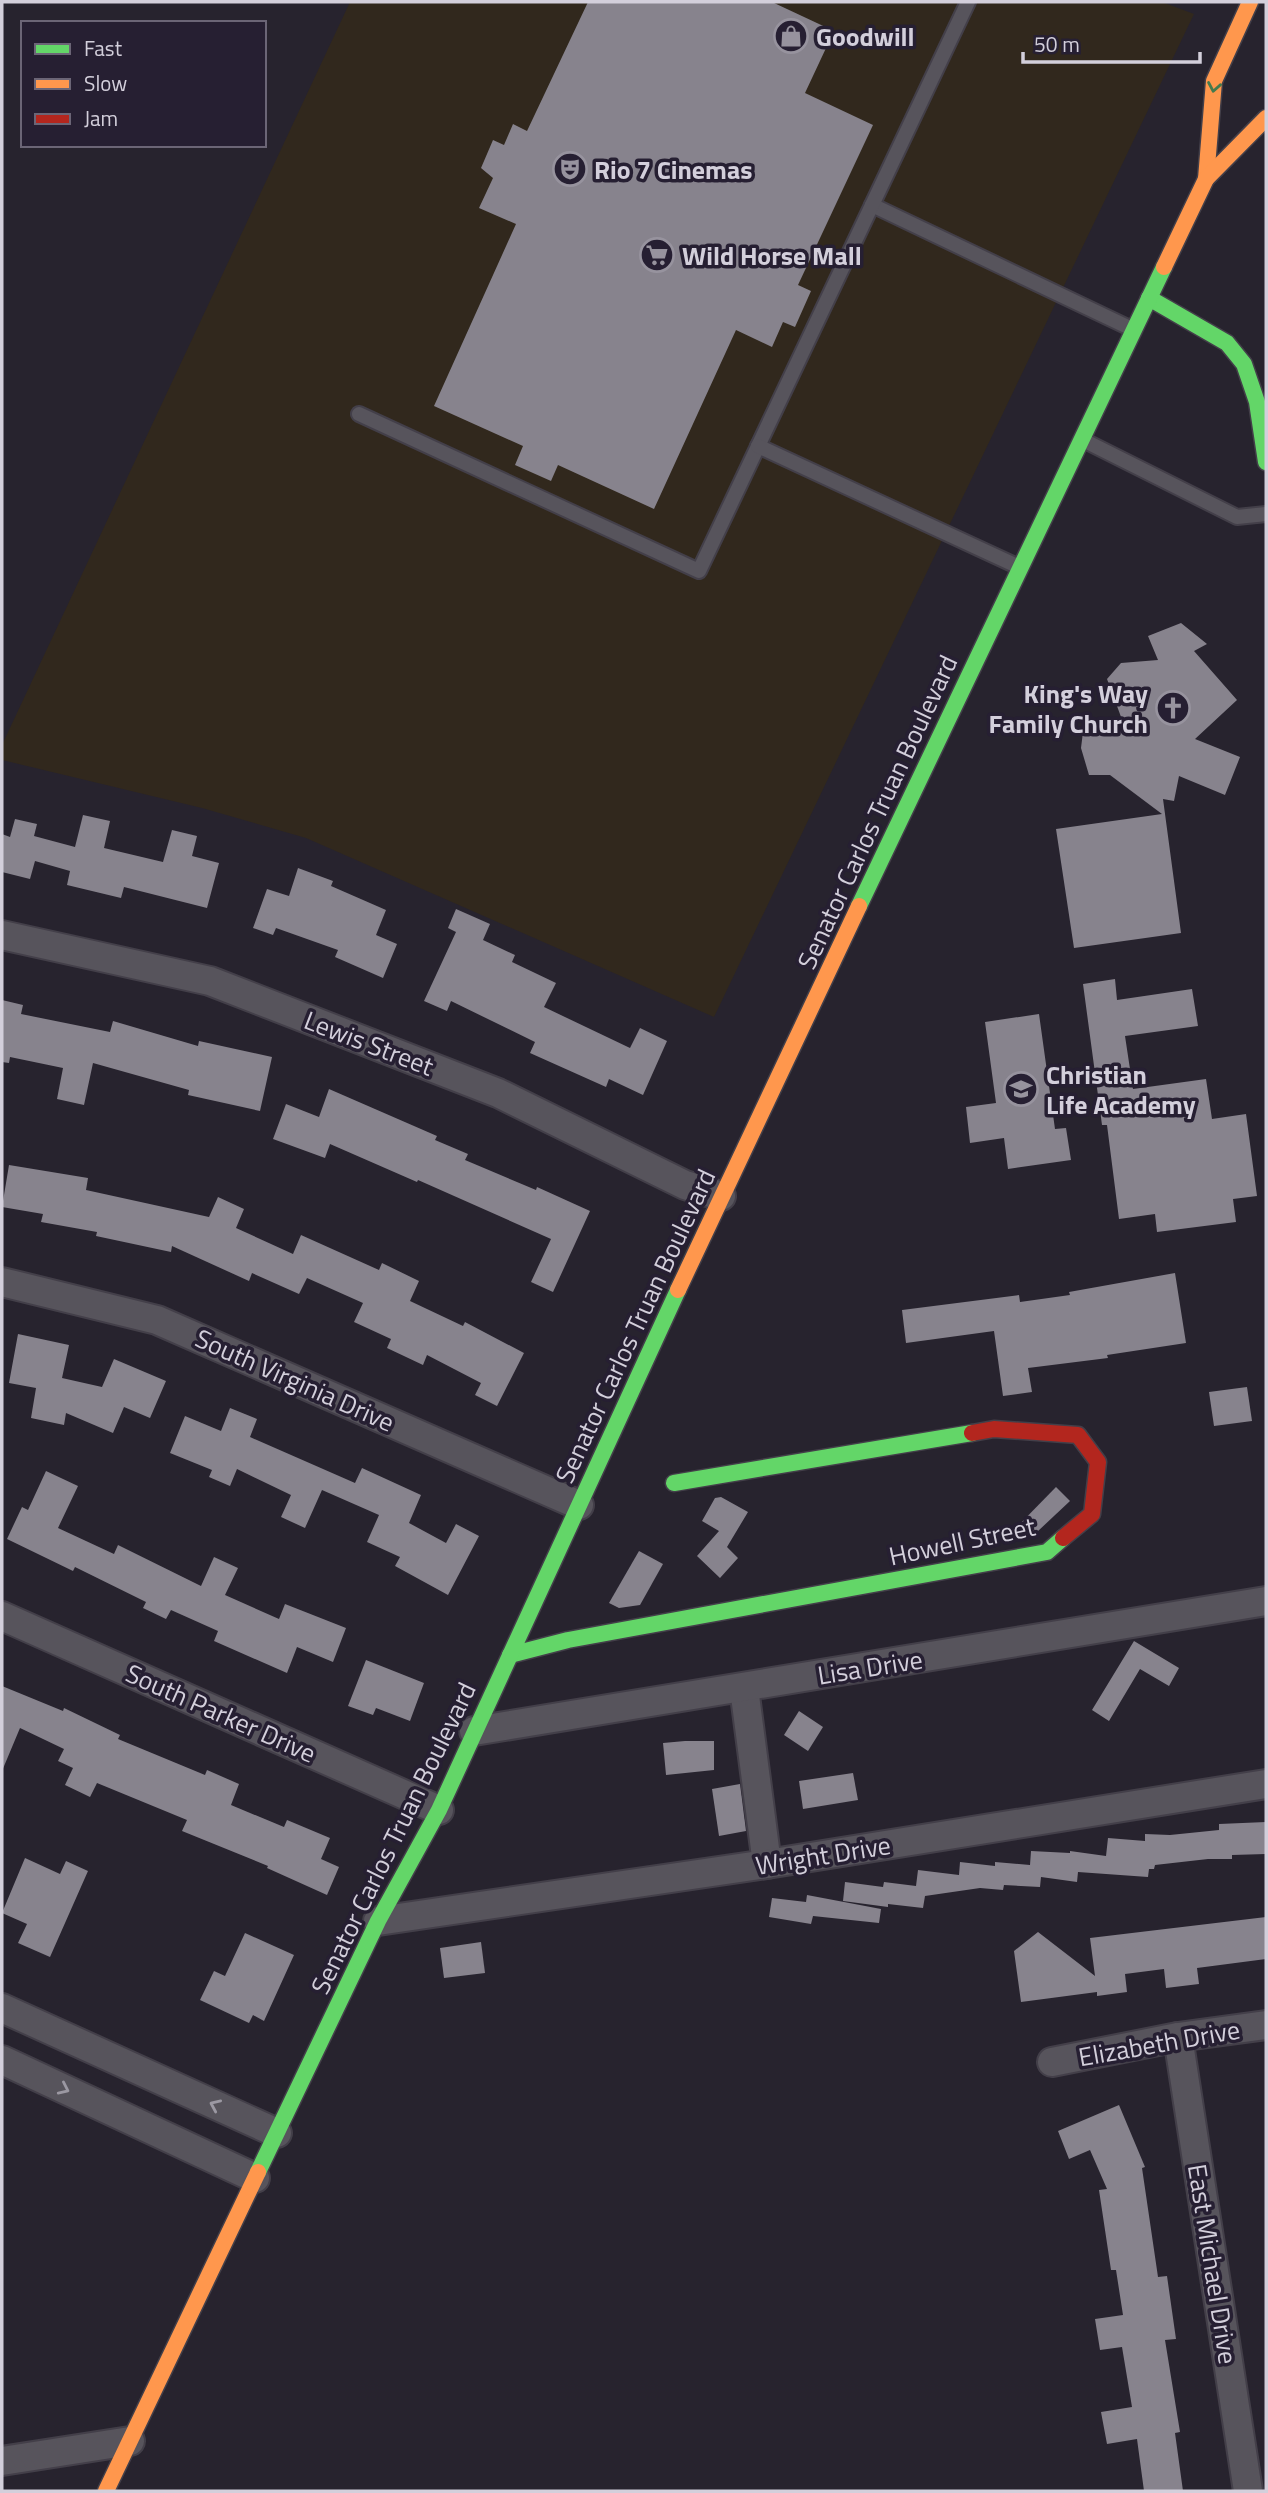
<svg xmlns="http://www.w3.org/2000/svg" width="1268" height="2493" font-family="'Titillium Web',sans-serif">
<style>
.commercial{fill:#31281d}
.building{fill:#87838d}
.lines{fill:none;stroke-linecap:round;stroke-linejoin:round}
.lane-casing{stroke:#433f49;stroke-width:18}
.street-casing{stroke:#433f49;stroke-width:32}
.fast-casing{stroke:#433f49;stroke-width:19}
.slow-casing{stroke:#433f49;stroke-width:19}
.jam-casing{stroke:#433f49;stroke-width:19}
.lane{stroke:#57545c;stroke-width:14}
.street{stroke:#57545c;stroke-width:28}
.fast{stroke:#63d668;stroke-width:16}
.slow{stroke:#ff974d;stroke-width:16}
.jam{stroke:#b3261e;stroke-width:16}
.oneway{stroke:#447a4d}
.oneway2{stroke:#9b98a2}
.labels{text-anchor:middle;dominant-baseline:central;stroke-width:7;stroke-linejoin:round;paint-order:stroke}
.poi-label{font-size:26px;font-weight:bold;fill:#d3cfdb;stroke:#261f32;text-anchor:start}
.street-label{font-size:26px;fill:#d3cfdb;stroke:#261f32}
</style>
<rect width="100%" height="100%" fill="#27232e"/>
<path class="commercial" d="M350,2H1162L1194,14L714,1017L306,838L202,808L2,760V745Z"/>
<g class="building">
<path d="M588,2H772L834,31L805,93L873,125L798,285L811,291L795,327L783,322L772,347L736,330L654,509L558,465L551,481L515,465L523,446L434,406L516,224L479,208L493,178L481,168L493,140L504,145L513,124L527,131Z"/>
<path d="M1181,623L1207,644L1194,651L1237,700L1195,739L1240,757L1225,795L1179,776L1174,801L1163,799L1181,933L1074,948L1056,829L1162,814L1110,775H1089L1081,748L1083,732L1124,725L1107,679L1121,663L1158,660L1148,636Z"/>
<path d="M83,815L110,821L104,848L163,862L172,830L197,836L192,856L219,863L207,908L124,887L121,898L67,885L70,871L35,861L30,879L2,872V834L10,837L15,819L37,824L34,836L75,847Z"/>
<path d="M298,868L333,881L331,886L386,910L376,935L397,944L383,978L335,957L338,950L276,928L273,935L253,928L267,889L289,896Z"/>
<path d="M456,909L490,924L483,940L515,955L512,962L556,983L544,1007L630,1048L640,1028L667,1041L643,1095L609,1079L606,1087L530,1053L535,1042L451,1001L447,1011L424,1001L456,932L448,928Z"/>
<path d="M1115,979L1117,1000L1192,989L1198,1026L1125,1036L1133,1089L1206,1079L1212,1119L1246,1114L1257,1196L1233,1199L1236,1222L1157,1232L1155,1214L1119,1219L1107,1125H1102L1083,984Z"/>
<path d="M2,1000L23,1005L21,1014L110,1032L113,1021L198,1046L199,1041L272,1057L260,1111L188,1095L189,1090L93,1063L84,1105L57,1099L63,1068L10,1057L9,1063L2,1062Z"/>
<path d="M1039,1014L1055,1129L1066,1128L1071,1160L1008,1169L1004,1138L970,1143L966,1107L996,1103L985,1022Z"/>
<path d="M329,1089L437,1136L435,1140L468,1154L465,1160L536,1190L537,1187L590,1211L553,1292L531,1282L551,1239L418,1180L417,1182L330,1144L325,1158L273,1139L286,1104L319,1117Z"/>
<path d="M9,1165L88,1178L86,1190L209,1217L218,1197L244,1209L236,1228L293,1254L301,1235L379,1270L382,1263L419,1281L410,1301L463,1326L465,1322L524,1353L497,1406L475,1395L481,1383L427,1355L423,1365L387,1348L391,1339L354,1322L363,1303L307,1278L299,1294L252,1273L249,1281L172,1246L171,1252L96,1236L97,1232L41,1222L43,1214L2,1207Z"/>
<path d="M1175,1273L1186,1343L1107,1355L1108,1358L1028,1368L1032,1392L1003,1396L994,1331L906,1343L902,1310L1019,1295L1020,1302L1070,1295L1069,1292Z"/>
<path d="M18,1334L69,1345L62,1378L102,1387L114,1359L166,1381L150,1418L124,1407L113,1433L66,1413L64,1425L31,1418L36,1388L9,1383Z"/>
<path d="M1247,1387L1252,1421L1214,1426L1209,1392Z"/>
<path d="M230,1408L257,1419L250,1437L355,1483L362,1468L421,1495L409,1523L446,1543L456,1524L479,1536L448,1595L395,1566L400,1557L367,1542L379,1515L322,1490L305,1528L281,1517L291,1495L237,1469L230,1486L209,1477L212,1470L170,1453L185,1416L221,1431Z"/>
<path d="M46,1471L78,1486L58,1528L114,1554L118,1545L201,1586L214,1557L238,1568L225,1595L279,1619L285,1604L346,1628L333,1662L297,1647L287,1673L214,1641L218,1631L171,1610L166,1619L143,1608L146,1602L75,1567L73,1571L7,1539L22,1507L28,1510Z"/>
<path d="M1056,1487L1070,1501L1037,1532L1016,1535L1012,1532Z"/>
<path d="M721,1497L748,1512L727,1547L738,1558L720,1578L697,1556L719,1531L702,1521L715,1498Z"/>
<path d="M639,1551L663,1564L640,1605L619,1608L609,1603Z"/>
<path d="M1134,1641L1179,1668L1169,1686L1140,1669L1109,1721L1092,1710Z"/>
<path d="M366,1660L424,1683L410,1721L376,1708L373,1715L348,1706Z"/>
<path d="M2,1686L63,1711L64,1708L120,1735L118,1739L205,1775L207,1770L239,1784L231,1805L284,1827L287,1820L330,1838L321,1859L339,1867L327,1895L267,1868L268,1866L182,1831L187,1820L97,1783L90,1797L65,1785L73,1768L58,1761L64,1749L20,1728L2,1771Z"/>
<path d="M799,1711L823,1727L808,1751L784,1735Z"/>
<path d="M685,1741H714V1770L666,1775L663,1743Z"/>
<path d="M853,1773L858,1800L803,1809L799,1781Z"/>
<path d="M740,1784L746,1831L719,1836L712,1789Z"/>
<path d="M1266,1822V1854L1232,1855V1859H1208L1155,1865L1154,1869H1149L1148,1877L1078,1872L1077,1882L1041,1877L1040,1887L1004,1885L1003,1890L980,1888L925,1896L923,1908L888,1904V1907L843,1901L845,1882L883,1887L884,1882L916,1886L918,1870L959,1875L960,1862L995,1866V1862L1030,1865L1031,1851L1070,1853V1851L1106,1856L1108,1838L1145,1841V1834L1170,1835L1219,1830V1824Z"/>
<path d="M25,1858L60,1874L66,1861L88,1871L50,1957L18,1943L27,1924L2,1913Z"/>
<path d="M807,1895L881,1909L879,1923L813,1916L811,1924L769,1917L772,1898L806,1902Z"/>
<path d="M1266,1917V1959L1197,1968L1199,1984L1166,1988L1164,1969L1125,1974L1127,1992L1097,1996V1992L1021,2002L1014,1951L1038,1932L1095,1976L1090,1938Z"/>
<path d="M245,1933L294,1955L264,2021L253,2015L249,2023L200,2000L214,1971L225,1976Z"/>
<path d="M481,1942L485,1973L444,1978L440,1948Z"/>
<path d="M1119,2105L1145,2167L1142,2168L1158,2277L1167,2276L1176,2339L1165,2340L1180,2432L1175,2433L1183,2491H1144L1137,2439L1107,2444L1101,2412L1132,2407L1122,2347L1100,2350L1095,2319L1123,2315L1116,2270H1111L1099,2190L1107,2189L1090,2150L1069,2159L1058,2131Z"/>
</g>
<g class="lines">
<g class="lane-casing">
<g id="lane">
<path d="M872,205L1132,329"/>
<path d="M359,414L699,571L968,2"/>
<path d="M1083,440L1237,517L1266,514"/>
<path d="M758,446L1019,567"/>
</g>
</g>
<g class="street-casing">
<g id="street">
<path d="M2,935L210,981L498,1093L685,1185L721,1196"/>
<path d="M2,1282L157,1320L579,1505"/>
<path d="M2,1616L439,1810"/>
<path d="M744,1688L767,1864"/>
<path d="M474,1731L1266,1601"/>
<path d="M378,1921L767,1864L1266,1784"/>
<path d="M2,2008L277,2133"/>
<path d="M1178,2037L1248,2491"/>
<path d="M2,2060L255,2178"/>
<path d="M1052,2062L1178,2037L1266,2025"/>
<path d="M2,2461L130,2441"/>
</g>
</g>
<g class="fast-casing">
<g id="fast">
<path d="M1149,298L1227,343L1244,364L1257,402L1266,462"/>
<path d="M859,906L1164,267"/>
<path d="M674,1483L972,1433"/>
<path d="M510,1655L568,1640L1047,1552L1063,1538"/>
<path d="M258,2172L378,1921L439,1810L678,1290"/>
</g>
</g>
<g class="slow-casing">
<g id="slow">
<path d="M1206,179L1214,81L1250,2"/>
<path d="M1164,267L1206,179L1266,118"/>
<path d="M678,1290L859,906"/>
<path d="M106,2491L258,2172"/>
</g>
</g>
<g class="jam-casing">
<path id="jam" d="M972,1433L994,1429L1078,1435L1098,1462L1092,1514L1063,1538"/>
</g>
<use href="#lane" class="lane"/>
<use href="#street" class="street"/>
<use href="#fast" class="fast"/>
<use href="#slow" class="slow"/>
<use href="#jam" class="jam"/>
</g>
<defs><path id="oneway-chevron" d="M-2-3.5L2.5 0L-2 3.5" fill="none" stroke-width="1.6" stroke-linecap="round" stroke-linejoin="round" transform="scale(1.75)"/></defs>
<use class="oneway" href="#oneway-chevron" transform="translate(1214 87) rotate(100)"/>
<g class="oneway2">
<use href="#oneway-chevron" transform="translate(64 2089) rotate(25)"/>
<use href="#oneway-chevron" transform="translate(215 2105) rotate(-156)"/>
</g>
<defs>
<g id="shop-ring" transform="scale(1.75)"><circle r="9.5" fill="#261f32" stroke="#97939e" stroke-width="1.5"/><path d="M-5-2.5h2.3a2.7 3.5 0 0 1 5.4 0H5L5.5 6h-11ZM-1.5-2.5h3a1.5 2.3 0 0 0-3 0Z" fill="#97939e"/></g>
<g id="theatre-ring" transform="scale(1.75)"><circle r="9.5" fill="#261f32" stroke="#97939e" stroke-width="1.5"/><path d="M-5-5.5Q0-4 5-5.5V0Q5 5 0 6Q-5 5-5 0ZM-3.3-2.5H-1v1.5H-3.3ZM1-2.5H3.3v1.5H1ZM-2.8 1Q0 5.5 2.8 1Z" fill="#97939e"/></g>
<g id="supermarket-ring" transform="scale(1.75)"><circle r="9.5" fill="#261f32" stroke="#97939e" stroke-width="1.5"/><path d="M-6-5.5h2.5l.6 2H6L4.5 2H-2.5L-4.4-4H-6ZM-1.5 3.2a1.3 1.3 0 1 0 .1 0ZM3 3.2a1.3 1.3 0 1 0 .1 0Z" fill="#97939e"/></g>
<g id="church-ring" transform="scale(1.75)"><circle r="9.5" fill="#261f32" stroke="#97939e" stroke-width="1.5"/><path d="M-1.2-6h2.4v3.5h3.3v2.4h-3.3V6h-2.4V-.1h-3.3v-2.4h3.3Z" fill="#97939e"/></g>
<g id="school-ring" transform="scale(1.75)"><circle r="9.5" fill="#261f32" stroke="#97939e" stroke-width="1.5"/><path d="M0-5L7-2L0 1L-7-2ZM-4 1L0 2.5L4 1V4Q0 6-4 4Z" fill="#97939e"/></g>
</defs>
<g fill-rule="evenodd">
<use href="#shop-ring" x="791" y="36"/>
<use href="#theatre-ring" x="570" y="169"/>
<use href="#supermarket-ring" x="657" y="255"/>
<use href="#church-ring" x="1173" y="708"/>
<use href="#school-ring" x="1021" y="1089"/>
</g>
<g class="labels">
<g class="poi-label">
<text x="816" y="36">Goodwill</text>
<text x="594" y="169">Rio 7 Cinemas</text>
<text x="682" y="255">Wild Horse Mall</text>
<text x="1148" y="693" text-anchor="end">King's Way<tspan x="1148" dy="30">Family Church</tspan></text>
<text x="1046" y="1074">Christian<tspan x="1046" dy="30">Life Academy</tspan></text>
</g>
<g class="street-label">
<text transform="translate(877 812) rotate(-65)">Senator Carlos Truan Boulevard</text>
<text transform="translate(369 1043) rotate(21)">Lewis Street</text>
<text transform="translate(635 1326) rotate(-65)">Senator Carlos Truan Boulevard</text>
<text transform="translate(295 1380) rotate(24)">South Virginia Drive</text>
<text transform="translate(962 1541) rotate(-12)">Howell Street</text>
<text transform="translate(870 1667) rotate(-9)">Lisa Drive</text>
<text transform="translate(221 1713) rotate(24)">South Parker Drive</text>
<text transform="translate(393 1838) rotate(-64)">Senator Carlos Truan Boulevard</text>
<text transform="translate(823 1855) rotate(-9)">Wright Drive</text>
<text transform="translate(1159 2043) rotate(-10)">Elizabeth Drive</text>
<text transform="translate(1213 2264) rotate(81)">East Michael Drive</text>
</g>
</g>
<rect width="1268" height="2493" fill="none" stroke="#d3cfdb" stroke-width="7"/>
<rect x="21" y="21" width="245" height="126" fill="#261f32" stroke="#6b6576" stroke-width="2"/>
<rect x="35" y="44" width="35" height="10" fill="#63d668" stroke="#6b6576" stroke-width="2"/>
<text x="84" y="56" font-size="21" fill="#d3cfdb">Fast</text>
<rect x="35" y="79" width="35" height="10" fill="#ff974d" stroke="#6b6576" stroke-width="2"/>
<text x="84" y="91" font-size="21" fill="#d3cfdb">Slow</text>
<rect x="35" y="114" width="35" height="10" fill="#b3261e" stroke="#6b6576" stroke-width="2"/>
<text x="84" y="126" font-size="21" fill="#d3cfdb">Jam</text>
<path d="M1023 52v10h177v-10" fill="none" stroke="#d3cfdb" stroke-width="3.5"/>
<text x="1034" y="52" font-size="21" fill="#d3cfdb" stroke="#261f32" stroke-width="5" paint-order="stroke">50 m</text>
</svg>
